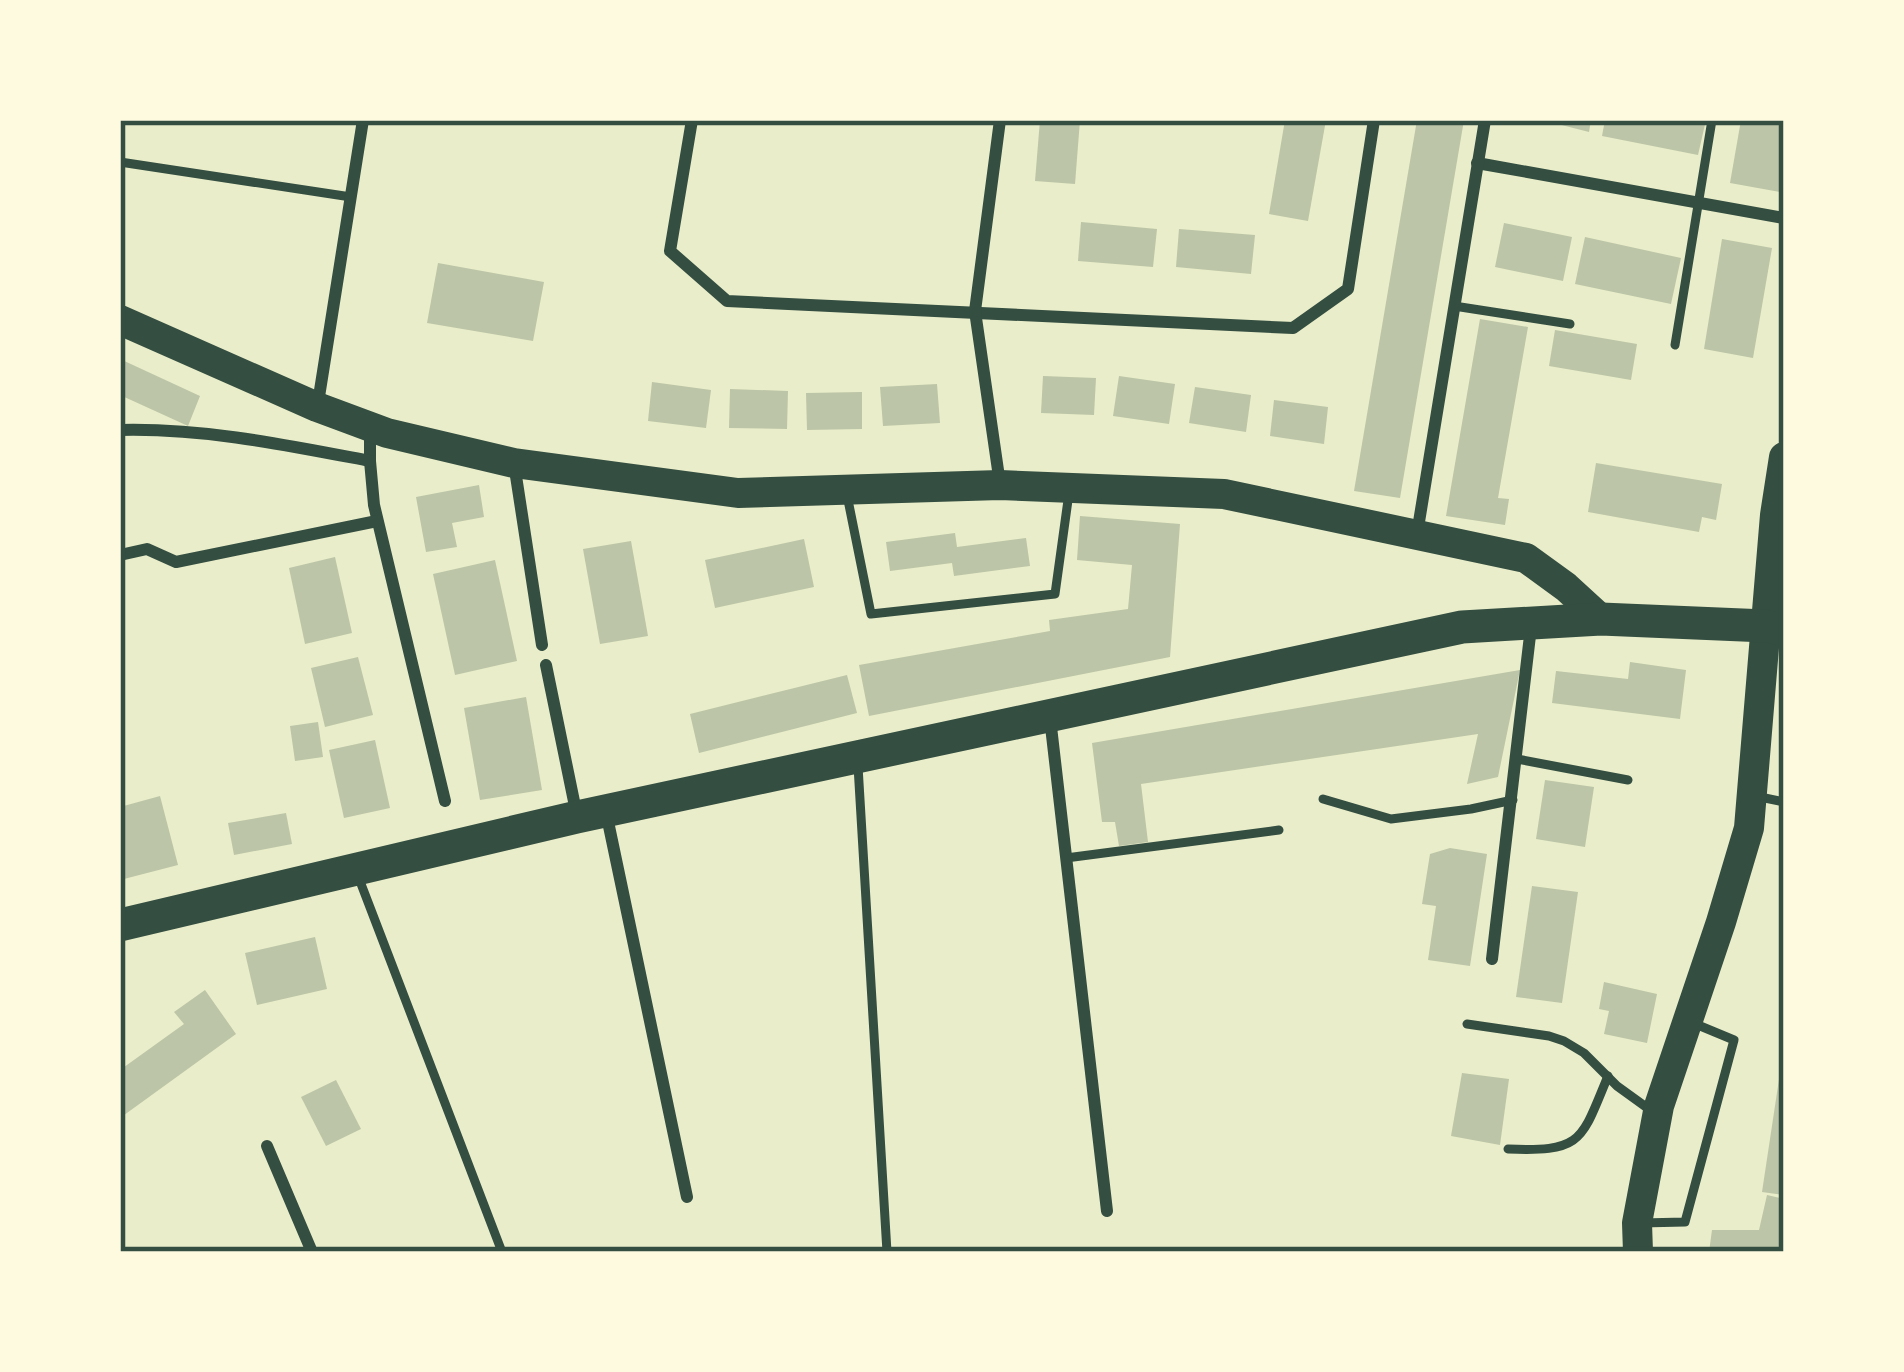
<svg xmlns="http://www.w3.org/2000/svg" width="1904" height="1372" font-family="Literata,serif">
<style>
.building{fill:#bcc5a7}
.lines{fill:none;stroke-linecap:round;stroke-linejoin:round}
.service{stroke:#344e41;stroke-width:9}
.minor{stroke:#344e41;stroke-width:12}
.primary{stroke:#344e41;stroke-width:30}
.trunk{stroke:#344e41;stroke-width:33}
.neatline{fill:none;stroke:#344e41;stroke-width:4.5}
</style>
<rect width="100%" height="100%" fill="#e9edc9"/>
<g class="building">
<path d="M1040,120H1080L1075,184L1035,181Z"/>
<path d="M1285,120H1326L1308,221L1269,214Z"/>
<path d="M1417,120H1464L1400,498L1354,491Z"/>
<path d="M1542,120H1591L1589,132Z"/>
<path d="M1605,120H1706L1698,155L1602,136Z"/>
<path d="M1741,120H1784V170L1780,192L1730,183Z"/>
<path d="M1081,222L1157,229L1153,267L1078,261Z"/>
<path d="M1504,223L1572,237L1563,281L1495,267Z"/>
<path d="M1179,229L1255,235L1251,274L1176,267Z"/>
<path d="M1585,237L1681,258L1671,304L1575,284Z"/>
<path d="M1722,239L1772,248L1753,358L1704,349Z"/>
<path d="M438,263L544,282L533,341L427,323Z"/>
<path d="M1480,319L1528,327L1498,498L1509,499L1505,525L1446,516Z"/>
<path d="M1555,330L1637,344L1631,380L1549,366Z"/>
<path d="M120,359L200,396L188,426L120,395Z"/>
<path d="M1043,376L1096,378L1094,415L1041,413Z"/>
<path d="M1119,376L1175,384L1169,424L1113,416Z"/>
<path d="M652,382L711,390L706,428L648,421Z"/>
<path d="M937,384L940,423L883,426L880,387Z"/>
<path d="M1195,387L1251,395L1246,432L1189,423Z"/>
<path d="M730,389L788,391L787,429L729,428Z"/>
<path d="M862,392V429L807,430L806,393Z"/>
<path d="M1274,400L1328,407L1324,444L1270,436Z"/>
<path d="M1596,463L1722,484L1716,520L1702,517L1699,532L1588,512Z"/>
<path d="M479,485L484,517L452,523L457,547L426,552L416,497Z"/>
<path d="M1080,516L1180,524L1170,657L869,716L859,665L1050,631L1049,620L1128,609L1132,565L1077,560Z"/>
<path d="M955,533L957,547L1026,538L1030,566L954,576L952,563L890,571L886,542Z"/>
<path d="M804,539L814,587L715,608L705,560Z"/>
<path d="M631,541L648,636L600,644L583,549Z"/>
<path d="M335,557L352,633L305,644L289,568Z"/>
<path d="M495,560L517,661L455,675L433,574Z"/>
<path d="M358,657L373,715L325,727L311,668Z"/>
<path d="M1630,662L1686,670L1680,719L1552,703L1556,671L1628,679Z"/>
<path d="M1520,670L1498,777L1467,784L1478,734L1141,784L1148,842L1119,846L1115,822H1102L1092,743Z"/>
<path d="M847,675L857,713L699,753L690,714Z"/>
<path d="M526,697L542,790L480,800L464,708Z"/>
<path d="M318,722L323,757L295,761L290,726Z"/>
<path d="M375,740L390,808L344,818L329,750Z"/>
<path d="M1545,780L1594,787L1585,847L1536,839Z"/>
<path d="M160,796L178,865L120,880V807Z"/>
<path d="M286,813L292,844L234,855L228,823Z"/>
<path d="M1450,848L1487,854L1470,966L1428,960L1436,906L1422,904L1430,854Z"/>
<path d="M1532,886L1578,892L1562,1003L1516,997Z"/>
<path d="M315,937L327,989L257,1005L245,953Z"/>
<path d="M1604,982L1657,994L1647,1043L1604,1034L1609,1011L1599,1009Z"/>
<path d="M205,990L236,1034L120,1118V1070L184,1024L174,1012Z"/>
<path d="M1781,1066L1784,1067V1195L1762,1192Z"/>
<path d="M1462,1073L1509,1079L1500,1145L1451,1136Z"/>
<path d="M336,1080L361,1129L326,1146L301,1097Z"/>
<path d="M1767,1195L1784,1199V1252H1709L1712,1230H1759Z"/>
</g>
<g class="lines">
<g class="service">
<path d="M120,162L351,197"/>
<path d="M1454,306L1570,324"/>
<path d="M1675,345L1712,120"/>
<path d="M847,495L871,614L1055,594L1069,493"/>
<path d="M1517,759L1628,780"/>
<path d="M858,766L887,1252"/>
<path d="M1760,797L1784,802"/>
<path d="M1323,799L1391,819L1471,809L1513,800"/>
<path d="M1066,858L1279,830"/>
<path d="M358,876L502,1252"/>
<path d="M1467,1024L1549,1036L1564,1041L1584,1053L1617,1086L1653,1112"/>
<path d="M1508,1149C1583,1152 1581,1141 1608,1076"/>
<path d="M1641,1223L1685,1222L1734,1040L1693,1023"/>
</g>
<g class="minor">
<path d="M692,120L670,251L727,301L1293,328L1348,289L1374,120"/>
<path d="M1477,163L1784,218"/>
<path d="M318,403L363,120"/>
<path d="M370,427V461L374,505L445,801"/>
<path d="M120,430C205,428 286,445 370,461"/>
<path d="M514,463L542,645"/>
<path d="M1000,484L975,311L1000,120"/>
<path d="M1417,534L1485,120"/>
<path d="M120,555L147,549L176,562L377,521"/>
<path d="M546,665L577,816"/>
<path d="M1050,718L1107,1211"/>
<path d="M606,812L687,1197"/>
<path d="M1492,959L1531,627"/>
<path d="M267,1146L312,1252"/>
</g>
<g class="primary">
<path d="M120,320L317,407L387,433L514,463L738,493L1000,485L1224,494L1526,558L1566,587L1601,619"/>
<path d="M1638,1252L1637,1223L1659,1106L1721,922L1749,828L1775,515L1784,457"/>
</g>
<path class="trunk" d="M120,925L577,817L1462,627L1601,619L1766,626L1784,630"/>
</g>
<rect width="1904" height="1372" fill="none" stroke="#fefae0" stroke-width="246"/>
<rect x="123" y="123" width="1658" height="1126" class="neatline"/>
</svg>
